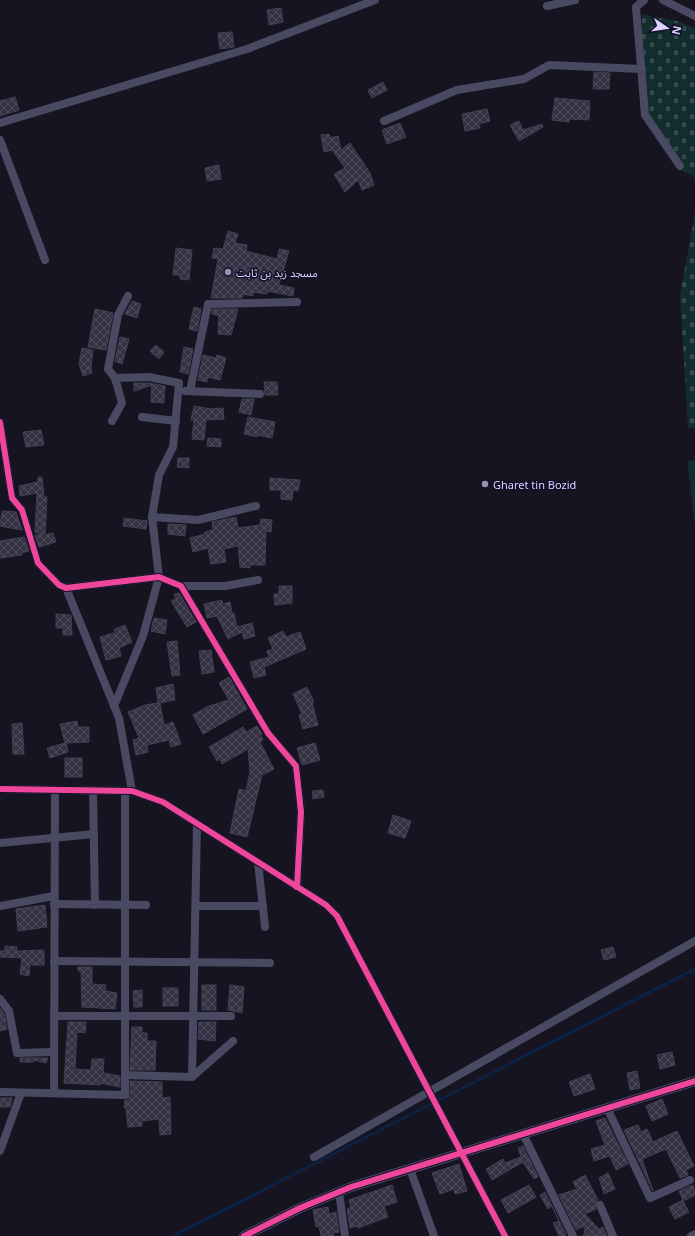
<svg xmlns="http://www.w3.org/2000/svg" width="695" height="1236" font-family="'Noto Sans','Noto Sans Arabic',sans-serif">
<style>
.cemetery{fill:url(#cemetery-stones)}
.pitch{fill:#132c2d}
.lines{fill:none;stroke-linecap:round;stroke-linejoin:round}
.stream{stroke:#0d2144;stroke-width:3}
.building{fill:url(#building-cross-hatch);stroke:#433f54}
.minor{stroke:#4a4962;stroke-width:8}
.tertiary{stroke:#4a4962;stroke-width:10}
.cycleway-casing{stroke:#130f26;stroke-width:8}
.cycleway{stroke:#ed469a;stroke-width:6}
.poi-dot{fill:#9591b1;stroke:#130f26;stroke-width:1.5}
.labels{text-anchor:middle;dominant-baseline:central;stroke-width:3;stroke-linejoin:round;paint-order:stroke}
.poi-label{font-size:11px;fill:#d9d4ff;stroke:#130f26;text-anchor:start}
</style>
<defs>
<pattern id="cemetery-stones" width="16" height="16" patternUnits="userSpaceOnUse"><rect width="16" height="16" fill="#132c2d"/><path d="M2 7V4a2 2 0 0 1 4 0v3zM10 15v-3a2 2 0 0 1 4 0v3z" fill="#354a4c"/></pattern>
<pattern id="building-cross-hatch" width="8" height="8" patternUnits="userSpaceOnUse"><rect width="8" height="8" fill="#343243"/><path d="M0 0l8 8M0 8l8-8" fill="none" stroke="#514f5f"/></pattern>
</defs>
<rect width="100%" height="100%" fill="#161421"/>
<g class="cemetery">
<path d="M642,14L682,22L695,29V178L681,169L642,106Z"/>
<path d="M695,212V428H688L680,296Z"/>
</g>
<path class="pitch" d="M695,460V525L687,461Z"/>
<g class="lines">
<path class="stream" d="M173,1236L695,969"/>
</g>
<g class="building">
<path d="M281,8L283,22L269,25L267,10Z"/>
<path d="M232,32L234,47L220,49L218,33Z"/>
<path d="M594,72L610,73L609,89H593Z"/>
<path d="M383,82L387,90L372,98L368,90Z"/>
<path d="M15,97L19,110L0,116V101Z"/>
<path d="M555,98L590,101L589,120L569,119V122L552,120Z"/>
<path d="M487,109L490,121L479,124L480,128L465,131L462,114Z"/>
<path d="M519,121L523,130L542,124L543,127L519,141L510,125Z"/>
<path d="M400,123L406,137L387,144L382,130Z"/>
<path d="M329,134L330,138L338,136L341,150L350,143L370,173L374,185L362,190L358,180L345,192L334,174L345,168L332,150L324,152L321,135Z"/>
<path d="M219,165L221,179L207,181L205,168Z"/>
<path d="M228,231L238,234L235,243L247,245L246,251L277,259L279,249L289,251L279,285L294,288L293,296L267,291V294L253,292V296L243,294L242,298H211L218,259L212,258L214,248L223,249Z"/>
<path d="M176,248L192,250L189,280L180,279V275H173Z"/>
<path d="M132,301L141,304L137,318L125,314Z"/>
<path d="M194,307L201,309L197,331L189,329Z"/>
<path d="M95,309L113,313L106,350L88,347Z"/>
<path d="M212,309H238L231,335L218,334L219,316L212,314Z"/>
<path d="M120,337L129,339L122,364L115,361Z"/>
<path d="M156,345L164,352L159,359L150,351Z"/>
<path d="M184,347L193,349L188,374L180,372Z"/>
<path d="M82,348L93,350L91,367L92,373L83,376L79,364Z"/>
<path d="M203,355L216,358L217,355L226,358L220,380L208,377L207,382L198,380Z"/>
<path d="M264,382H277L278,395H265Z"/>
<path d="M134,383H149L165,386L164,403L151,402L152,385L134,391Z"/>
<path d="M242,399H254L251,415L239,412Z"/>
<path d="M194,406L210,409L223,408L224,419L206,420L204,440L192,439L194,420H191Z"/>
<path d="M248,417L275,422L272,438L257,435V437L244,434Z"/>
<path d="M41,430L44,445L26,447L23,432Z"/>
<path d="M208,438L221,439V447L207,446Z"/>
<path d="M178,458H189V468L177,467Z"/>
<path d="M38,477H42L44,497H47L45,535L53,533L56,542L39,547L35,535L43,533L35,532L37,493L20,496L19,486L38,482Z"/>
<path d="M270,478L300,480L298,491L293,490L292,500L281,499V490H270Z"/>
<path d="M2,511L16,512L22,530L0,526Z"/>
<path d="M236,517L238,528L260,525L261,519L272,520L271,532L266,531L265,565H250V568L240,567L238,546L224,549L226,562L211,564L208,548L193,552L190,538L205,534V532L213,530L212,522Z"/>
<path d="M124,518L147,521L146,529L123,526Z"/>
<path d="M168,524L186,525L185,536L168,534Z"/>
<path d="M24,537L29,551L21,553L22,555L0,558V541Z"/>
<path d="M279,586H292V603L275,605L274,594H279Z"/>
<path d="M179,593L196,622L187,627L171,601L176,599L174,594Z"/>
<path d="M222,600L223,604L230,602L232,613H234L237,627L252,623L255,636L244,639L242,632L228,639L217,616L207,618L204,604Z"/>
<path d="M56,614L71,615L72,635H63V628H56Z"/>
<path d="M154,618L167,620L165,634L151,631Z"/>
<path d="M125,625L132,642L119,648L121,656L106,660L100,637L114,633L115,629Z"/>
<path d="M283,631L286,637L300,632L306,649L264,667L266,675L254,678L250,662L269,657L267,651L273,649L268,638Z"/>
<path d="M177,641L180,675L172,676L167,642Z"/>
<path d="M211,650L214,672L202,674L199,651Z"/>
<path d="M229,677L247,709L203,734L193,715L209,706L229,700L219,683Z"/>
<path d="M173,684L175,700L160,703L164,725L173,722L181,744L171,747L169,740L147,745L148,752L136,755L133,740L139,738L128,712L145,705L158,703L156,688Z"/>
<path d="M307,687L314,702H312L318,725L303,729L299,715L302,714L293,694Z"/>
<path d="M77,721L78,727H89V742L66,743L68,752L50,758L47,748L65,743L60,724Z"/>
<path d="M22,723L24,754H13L12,724Z"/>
<path d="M257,726L262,734L261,735L263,740L260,742L274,769L262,775L247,837L230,833L239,789L246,791L250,772L248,749L222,764L220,759L217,761L209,747L243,727L246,732Z"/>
<path d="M315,743L320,760L302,765L297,748Z"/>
<rect x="65" y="758" width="17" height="19"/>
<path d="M323,790L324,797L313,799L312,791Z"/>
<path d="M393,815L411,821L405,838L388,833Z"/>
<path d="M45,905L47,927L18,931L16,909Z"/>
<path d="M5,946L17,947V951L44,950V965H30L29,976L20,974L22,958L0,957V951H5Z"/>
<path d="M613,947L616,957L604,960L601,950Z"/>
<path d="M78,967H92V984L106,985L105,991L117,993L115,1009L82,1007L81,971H78Z"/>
<rect x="202" y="985" width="14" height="25"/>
<path d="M230,985L244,987L242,1013L228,1010Z"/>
<rect x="163" y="988" width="15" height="18"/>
<path d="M142,990V1007H134L133,991Z"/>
<path d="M0,1008L4,1013L7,1029L0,1031Z"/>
<path d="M68,1022H86L85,1033L77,1032L75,1069L91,1070L92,1059H104L103,1073L120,1076V1087L100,1083V1085L64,1083Z"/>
<path d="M199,1022H216L215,1041L198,1039Z"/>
<path d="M132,1027H142V1033H147V1041H156L155,1070H130Z"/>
<path d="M672,1052L675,1065L660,1069L657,1055Z"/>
<path d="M20,1058H48L46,1063L34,1060V1062H20Z"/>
<path d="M637,1071L640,1088L630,1090L627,1073Z"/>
<path d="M590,1074L595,1089L574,1096L569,1082Z"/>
<path d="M130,1081L162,1082V1098L170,1097L171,1134L160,1135L159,1119L142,1121V1126L128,1127L126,1108L124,1107L125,1100H128L130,1095Z"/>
<path d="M0,1098H12L10,1107H0Z"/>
<path d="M662,1099L668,1114L652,1121L646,1106Z"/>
<path d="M605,1118L628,1164L616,1170L610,1156L594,1161L591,1149L605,1145L596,1121Z"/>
<path d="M638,1125L641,1132L647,1129L653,1142L677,1131L694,1166L686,1170L688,1175L680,1178L666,1149L642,1159L653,1191L624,1130Z"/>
<path d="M523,1146L538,1177L534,1179L523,1162L492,1180L486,1169L503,1159L505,1163L521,1157L518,1148Z"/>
<path d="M459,1164L467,1191L455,1194L454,1189L440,1194L432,1173Z"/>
<path d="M608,1173L615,1189L604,1194L599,1178Z"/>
<path d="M585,1175L598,1200L595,1204L596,1209L585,1214L599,1229L603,1227L607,1236H582L585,1234L584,1226L576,1230L559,1195L577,1189L573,1182Z"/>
<path d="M392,1185L397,1202L384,1206L388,1217L358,1228L357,1226L350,1228L347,1209L351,1207L349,1200Z"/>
<path d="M529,1185L536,1197L508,1213L501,1200Z"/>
<path d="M693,1185L695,1195L683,1201L689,1212L675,1219L669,1207L683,1200L679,1191Z"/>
<path d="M545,1192L566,1235L564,1236H559L553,1223L559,1221L552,1206L548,1209L540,1195Z"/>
<path d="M328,1207L329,1214L336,1212L339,1232L333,1233L334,1236H321L319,1226L316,1227L313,1210Z"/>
</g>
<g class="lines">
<g class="minor">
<path d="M644,0L636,7L645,115L680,166"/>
<path d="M663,0L695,16"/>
<path d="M547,6L575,0"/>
<path d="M384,121L457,90L524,79L549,65L641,69"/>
<path d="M0,123L247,49L375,0"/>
<path d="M0,140L45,260"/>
<path d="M185,391L260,394"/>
<path d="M190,391L208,304L297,302"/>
<path d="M142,417L176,421"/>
<path d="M112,421L122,403L115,378L108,369L118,315L128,296"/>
<path d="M0,422L12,498L22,510L38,563L59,585L66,588L159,577L181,586L268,733L296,766L301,812L297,887"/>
<path d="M152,517L198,520L256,506"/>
<path d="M181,586H225L258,580"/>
<path d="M66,588L119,718L132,791"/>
<path d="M114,706L143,636L159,577L152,517L159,475L173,447L179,383L149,377L115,378"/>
<path d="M0,789L132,791L163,802L326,905L337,916L505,1236"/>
<path d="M93,790L95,905"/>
<path d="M0,843L94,834"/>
<path d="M258,862L265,927"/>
<path d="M54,904L146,905"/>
<path d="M0,906L54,896"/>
<path d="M196,906H263"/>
<path d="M54,961L270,963"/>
<path d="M0,999L9,1011L17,1053L54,1052"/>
<path d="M54,1016H231"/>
<path d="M125,1075L192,1077L233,1041"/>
<path d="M192,1077L197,824"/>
<path d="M0,1092L125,1095V791"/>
<path d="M54,1093L55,790"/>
<path d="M607,1108L650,1198L690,1180"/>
<path d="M523,1134L573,1236"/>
<path d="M0,1151L21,1093"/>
<path d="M314,1157L695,941"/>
<path d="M410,1169L434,1236"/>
<path d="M339,1192L345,1236"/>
<path d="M600,1205L613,1236"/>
<path d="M691,1236L695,1234"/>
</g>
<path class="tertiary" d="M244,1236L300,1208L351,1187L695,1081"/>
<g class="cycleway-casing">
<g id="cycleway">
<path d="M0,422L12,498L22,510L38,563L59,585L66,588L159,577L181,586L268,733L296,766L301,812L297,887"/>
<path d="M0,789L132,791L163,802L326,905L337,916L505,1236"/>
<path d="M244,1236L300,1208L351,1187L695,1081"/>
</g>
</g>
<use href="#cycleway" class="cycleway"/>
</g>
<g class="poi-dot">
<circle cx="228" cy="272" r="4"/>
<circle cx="485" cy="484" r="4"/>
</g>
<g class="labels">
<g class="poi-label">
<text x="236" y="272">مسجد زيد بن ثابت</text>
<text x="493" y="484">Gharet tin Bozid</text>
</g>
</g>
<g transform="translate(667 28) rotate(103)" stroke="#130f26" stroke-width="3" paint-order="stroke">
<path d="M0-3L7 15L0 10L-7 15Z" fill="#d9d4ff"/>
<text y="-6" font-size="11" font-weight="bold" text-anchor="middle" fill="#d9d4ff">N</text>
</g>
</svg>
